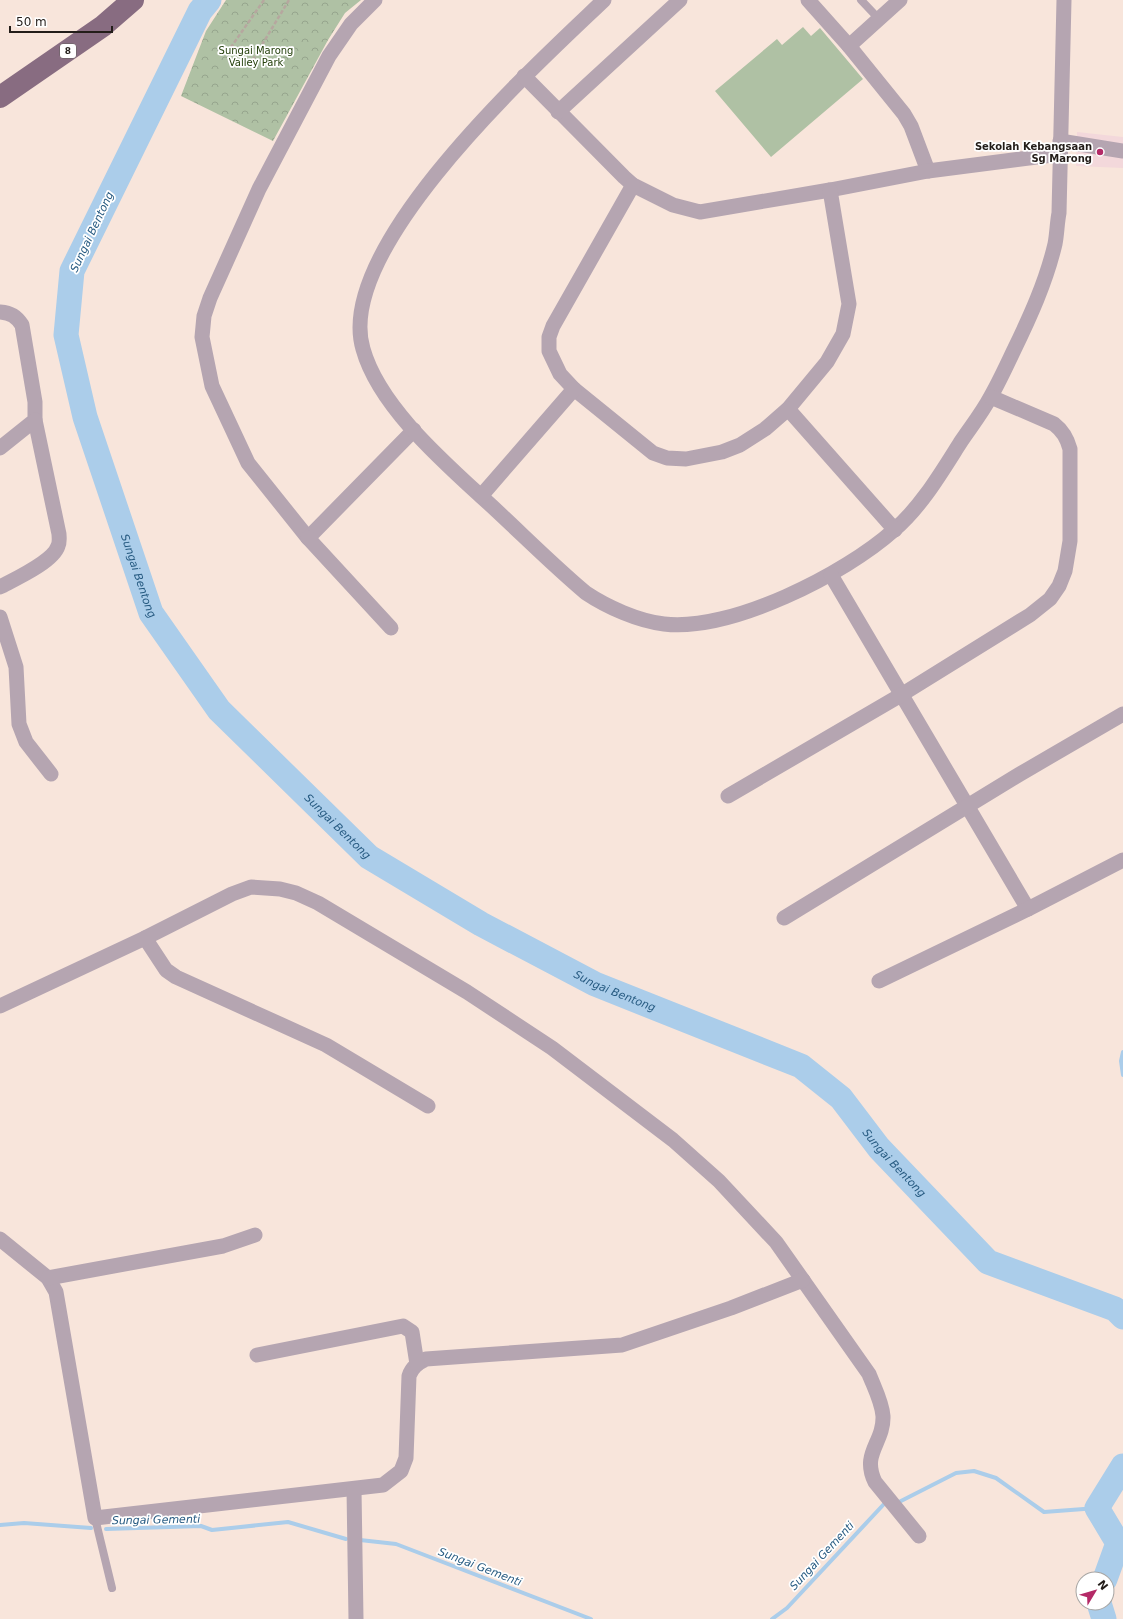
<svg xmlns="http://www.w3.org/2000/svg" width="1123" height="1619" font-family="'DejaVu Sans',sans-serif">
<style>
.education{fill:#f3d8db}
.grass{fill:#afc1a4}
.park{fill:url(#park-crowns)}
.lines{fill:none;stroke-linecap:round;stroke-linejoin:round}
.stream{stroke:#abcdea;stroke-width:4}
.river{stroke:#abcdea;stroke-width:25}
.path{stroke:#b6a79f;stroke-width:2.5;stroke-dasharray:4 2;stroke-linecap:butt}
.service{stroke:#b5a5b1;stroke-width:8}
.minor{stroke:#b5a5b1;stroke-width:15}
.primary{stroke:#886c81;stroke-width:22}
.poi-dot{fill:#b42a67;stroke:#fff;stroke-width:1.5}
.labels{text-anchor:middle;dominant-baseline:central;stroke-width:3.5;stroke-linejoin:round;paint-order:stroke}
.shield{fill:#fff;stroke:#65615e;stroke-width:1}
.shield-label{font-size:9px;font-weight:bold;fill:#231d19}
.park-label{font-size:10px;fill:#233f0a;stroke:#fff}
.poi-label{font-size:10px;font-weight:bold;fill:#231d19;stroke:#fff;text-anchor:end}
.water-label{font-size:11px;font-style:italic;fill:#265a81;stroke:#fff}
</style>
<defs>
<pattern id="park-crowns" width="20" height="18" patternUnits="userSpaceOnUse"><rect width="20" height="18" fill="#afc1a4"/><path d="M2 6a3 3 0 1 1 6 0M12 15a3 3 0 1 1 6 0" fill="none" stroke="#96a58d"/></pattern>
</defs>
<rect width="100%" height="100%" fill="#f8e5db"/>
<path class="education" d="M1077,132L1123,137V168L1076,166Z"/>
<path class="grass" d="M803,27L811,36L820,28L863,79L771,157L715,91L777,39L782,45Z"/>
<path class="park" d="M226,0H361L345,13L328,40L273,141L181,96L206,31Z"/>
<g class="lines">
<g class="stream">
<path d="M1123,1052L1121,1061L1123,1075"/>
<path d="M899,1502L956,1473L974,1471L996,1478L1044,1512L1097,1508"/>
<path d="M0,1525L24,1523L91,1528"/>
<path d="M106,1529L201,1526L212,1530L288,1522L346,1539"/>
<path d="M360,1540L396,1544L591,1619"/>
<path d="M772,1619L787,1608L884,1504"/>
</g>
<g class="river">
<path id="s1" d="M209,0L200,11L72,271L66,335L85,417L151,613L219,710L369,857L481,924L595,984L801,1066L841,1098L879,1148L988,1262L1115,1309L1123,1317"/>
<path d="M1105,1579L1118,1543L1097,1508L1123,1466"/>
<path d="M1099,1603L1104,1619"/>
</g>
<path class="path" d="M264,0L229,50L251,63L289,0"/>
<g class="service">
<path d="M861,0L879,19"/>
<path d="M95,1518L112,1588"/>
</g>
<g class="minor">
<path d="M375,0L351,24L329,56L259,189L210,298L204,316L202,337L212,386L248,463L308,538L414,430"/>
<path d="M604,0C536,65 333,248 363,349C380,410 452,469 497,511C527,539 555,567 586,593C607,607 638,621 664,624C731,632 845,574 894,530C921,507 941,473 960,443C970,428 982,413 991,396C999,382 1006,367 1013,352C1030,317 1046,282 1055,244C1057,234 1057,223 1059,213L1064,0"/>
<path d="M808,0L849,46L904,114L911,126L928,171"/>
<path d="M849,46L900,0"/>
<path d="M524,76L624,177L633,185L673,205L700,212L830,190L928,171L1060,154"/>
<path d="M558,112L680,0"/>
<path d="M1060,141L1123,151"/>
<path d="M633,185L553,326L549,337V351L560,374L574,389L653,453L667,458L686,459L722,452L740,445L765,429L788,409L827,362L843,334L849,304L830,190"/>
<path d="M0,312C11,313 16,316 22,325L35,402V420L0,448"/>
<path d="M788,409L895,530"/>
<path d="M481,496L574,389"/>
<path d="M308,538L391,628"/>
<path d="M831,575L1028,909"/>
<path d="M0,587C15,579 53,562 58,546C60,542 59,537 59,534L35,420"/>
<path d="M0,617L16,667L19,724L26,742L51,774"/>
<path d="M728,796L901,695L1030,615L1050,599L1059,586L1065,571L1070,541V449C1067,438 1063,431 1054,424L991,397"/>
<path d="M784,918L1020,774L1123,714"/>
<path d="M145,938L166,970L176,977L326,1045L428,1106"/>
<path d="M879,981L1028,909L1123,860"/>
<path d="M0,1006L145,938L232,894L251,887L280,889L296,893L318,903L467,992L552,1048L673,1140L719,1181L776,1242L869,1374C874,1387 882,1402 883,1416C884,1443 861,1453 875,1482L919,1536"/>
<path d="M0,1239L48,1278L56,1292L95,1518L383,1485L401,1471L406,1458L409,1376C412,1367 418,1363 426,1359L622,1345L731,1308L803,1280"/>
<path d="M48,1278L223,1246L255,1235"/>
<path d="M257,1355L403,1326L412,1332L417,1364"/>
<path d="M354,1489L356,1619"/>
</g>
<path class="primary" d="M0,97L103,26L133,0"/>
</g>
<circle class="poi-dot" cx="1100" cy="152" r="4"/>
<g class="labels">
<rect class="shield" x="60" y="44" width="16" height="14" rx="3"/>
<g class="shield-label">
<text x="68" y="51">8</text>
</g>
<g class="park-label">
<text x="256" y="50">Sungai Marong<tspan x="256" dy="12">Valley Park</tspan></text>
</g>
<g class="poi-label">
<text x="1092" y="146">Sekolah Kebangsaan<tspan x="1092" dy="12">Sg Marong</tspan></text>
</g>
<g class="water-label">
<text transform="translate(92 232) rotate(-65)">Sungai Bentong</text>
<text stroke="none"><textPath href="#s1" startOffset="620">Sungai Bentong</textPath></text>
<text stroke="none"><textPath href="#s1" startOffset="944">Sungai Bentong</textPath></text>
<text stroke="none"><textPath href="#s1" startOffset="1268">Sungai Bentong</textPath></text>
<text stroke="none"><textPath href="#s1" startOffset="1604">Sungai Bentong</textPath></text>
<text transform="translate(156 1520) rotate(-1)">Sungai Gementi</text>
<text transform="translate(822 1556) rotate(-47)">Sungai Gementi</text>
<text transform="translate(480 1567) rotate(21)">Sungai Gementi</text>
</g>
</g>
<g transform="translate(1095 1591) rotate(52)"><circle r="19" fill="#ffffff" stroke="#a7a5a3"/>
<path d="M0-3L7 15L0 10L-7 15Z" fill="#b42a67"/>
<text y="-6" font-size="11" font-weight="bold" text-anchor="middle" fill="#231d19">N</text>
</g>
<path d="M10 26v6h102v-6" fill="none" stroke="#231d19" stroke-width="2"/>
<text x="16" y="26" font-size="12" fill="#231d19" stroke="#ffffff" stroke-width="3" paint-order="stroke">50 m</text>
</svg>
